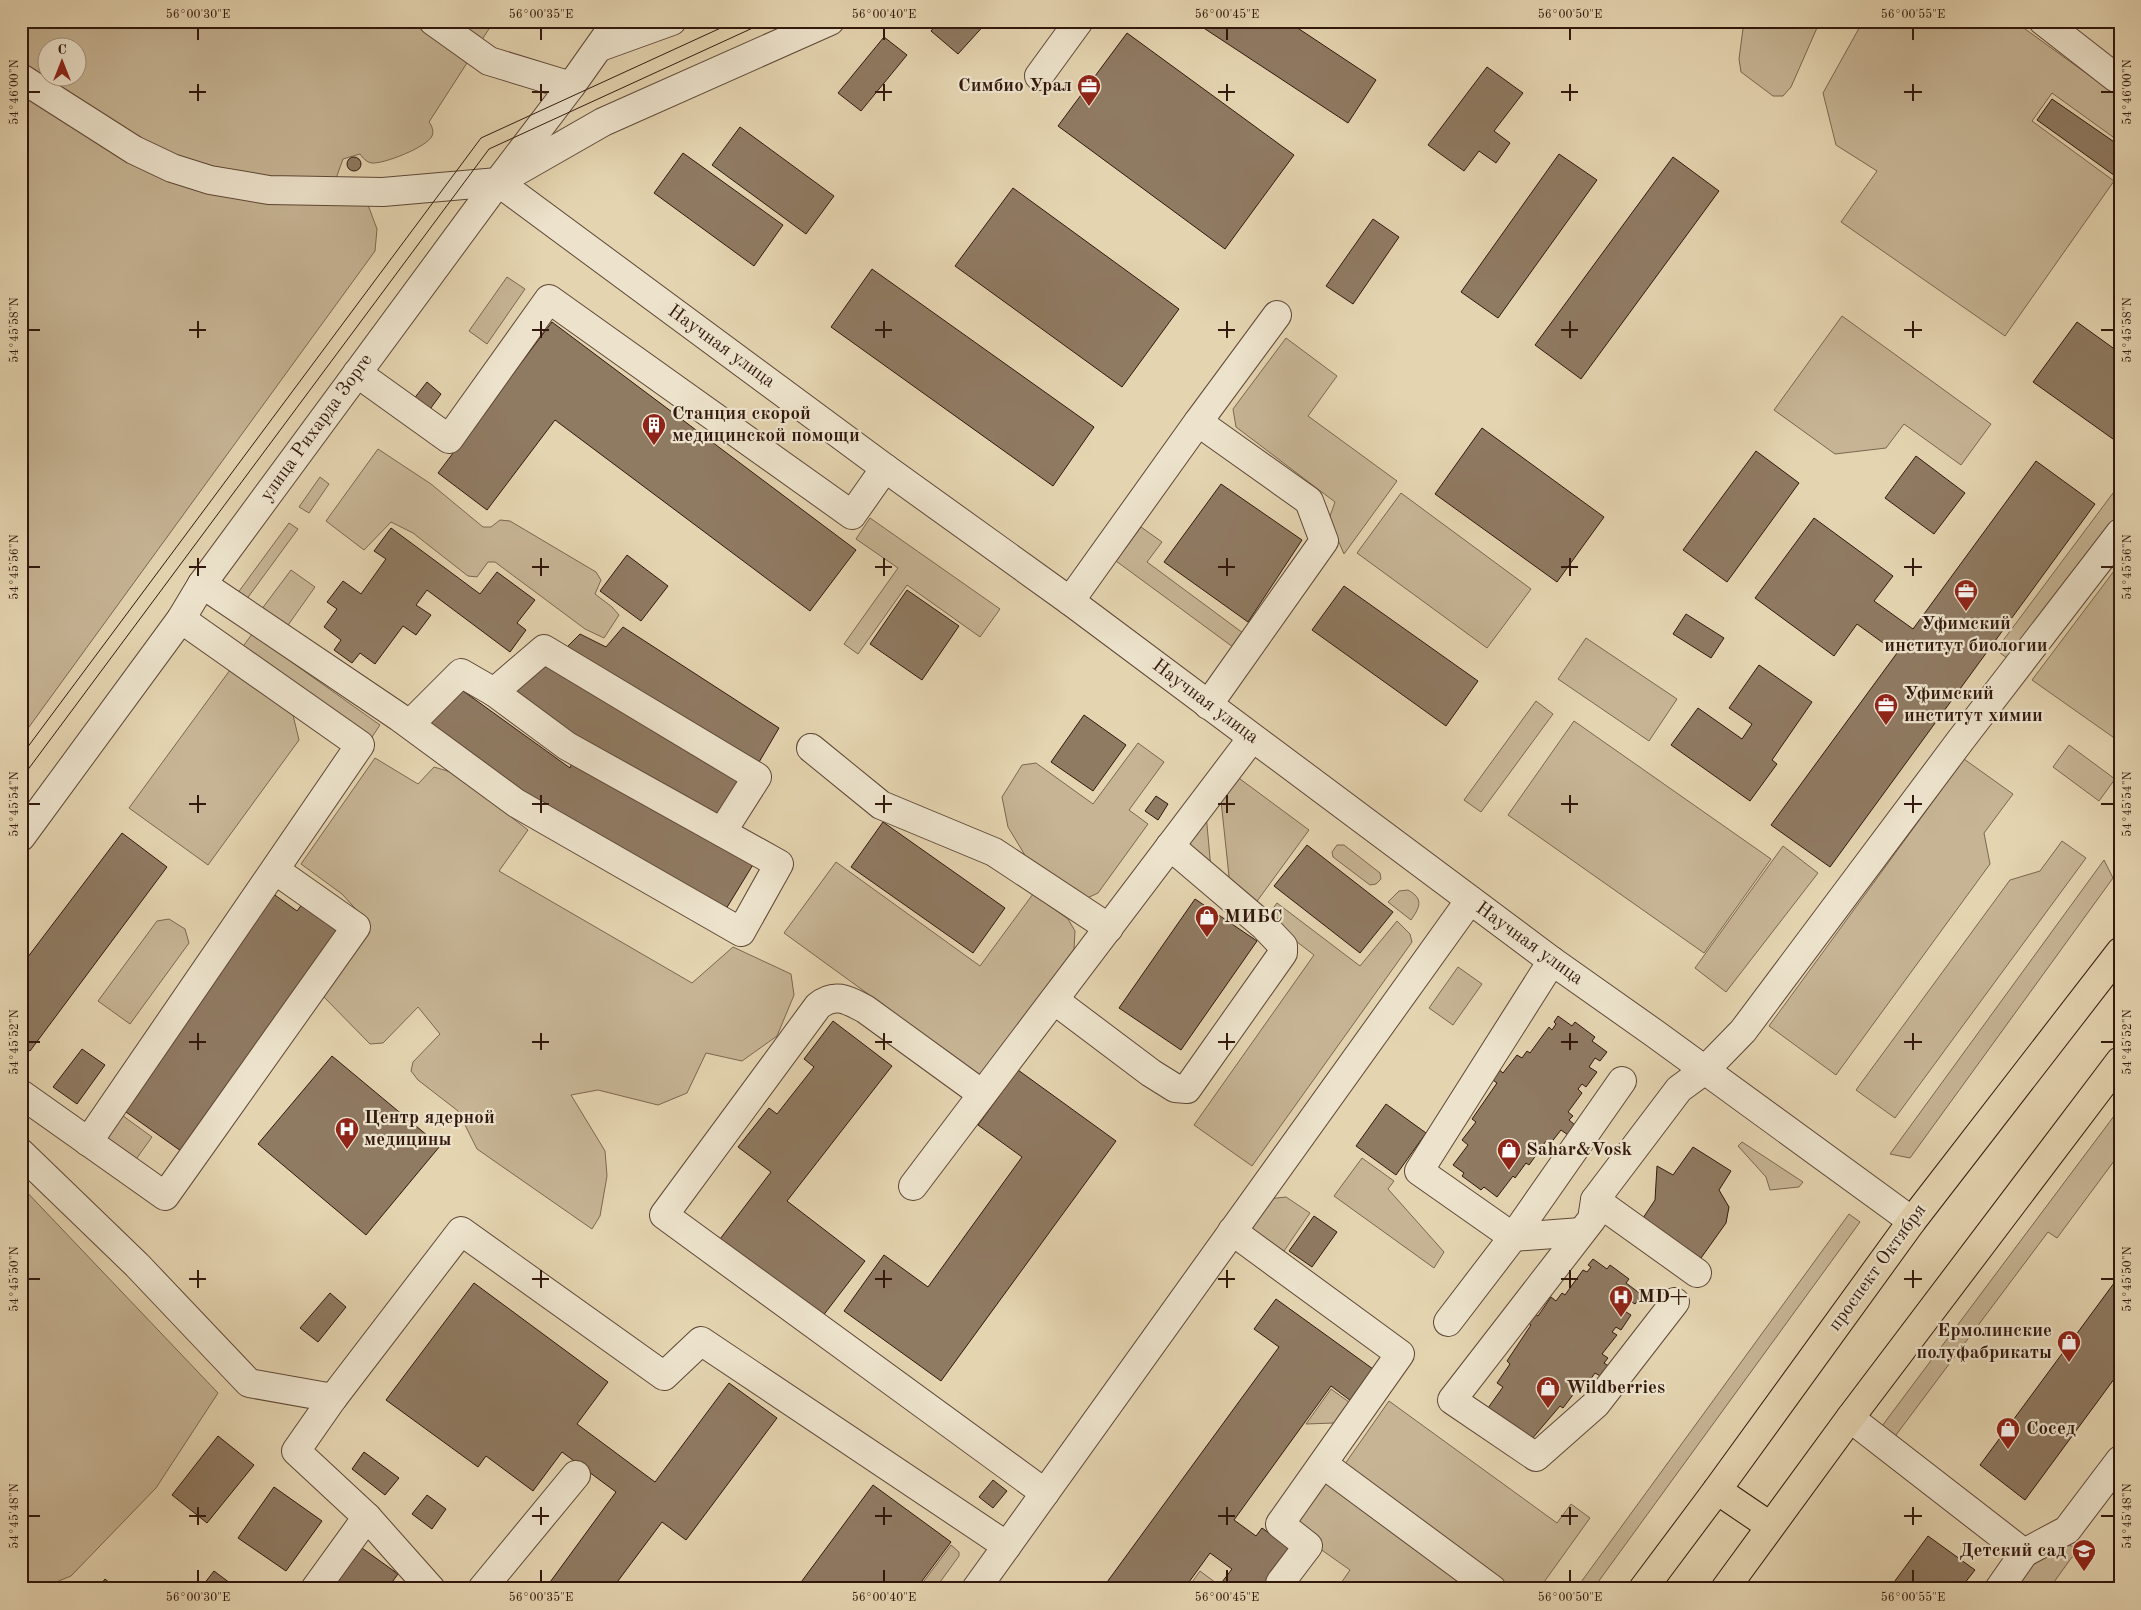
<svg xmlns="http://www.w3.org/2000/svg" width="2141" height="1610" font-family="'Old Standard TT',serif">
<style>
.green{fill:#c6b494;stroke:#7c6650;fill-rule:evenodd}
.building{fill:#8f7a62;stroke:#32180d}
.lines{fill:none;stroke-linecap:round;stroke-linejoin:round}
.minor-casing{stroke:#5e4736;stroke-width:30}
.major-casing{stroke:#32180d;stroke-width:30}
.minor{stroke:#ede3cc;stroke-width:28}
.major{stroke:#e4d4b0;stroke-width:28}
.tram{stroke:#32180d;stroke-width:1}
.ticks{fill:none;stroke:#32180d;stroke-width:2}
.labels{text-anchor:middle;dominant-baseline:central;stroke-width:4.5;stroke-linejoin:round;paint-order:stroke}
.poi-label{font-size:19px;font-weight:bold;fill:#32180d;stroke:#ede3cc;text-anchor:start}
.street-label{font-size:19px;fill:#32180d;stroke:#ede3cc}
.neatline{fill:none;stroke:#32180d;stroke-width:2}
.ticks-label{font-size:12px;text-anchor:middle;fill:#32180d}
</style>
<rect width="100%" height="100%" fill="#e4d4b0"/>
<filter id="stains"><feTurbulence type="fractalNoise" baseFrequency=".004" numOctaves="4"/><feColorMatrix values="0 0 0 0 .2 0 0 0 0 .09 0 0 0 0 .02 0 0 0 .5 -.17"/></filter>
<radialGradient id="worn" r=".72"><stop offset=".6" stop-color="#630" stop-opacity="0"/><stop offset="1" stop-color="#630" stop-opacity=".3"/></radialGradient>
<g class="green">
<path d="M21,21H494L429,122C432,126 434,131 432,136C427,147 384,164 372,163C366,162 363,158 360,154L343,159L330,195L368,205L377,229L375,251L21,738ZM48,48H78V78H48Z"/>
<path d="M1744,21H1820L1791,87L1783,96H1773L1741,72L1739,59Z"/>
<path d="M1863,21H2014L2115,94L2120,111V142L2052,93L2032,121L2114,181L2005,336L1841,222L1877,171L1836,145L1823,93Z"/>
<path d="M507,277L525,289L487,344L469,331Z"/>
<path d="M1842,316L1991,424L1961,465L1904,424L1886,448L1835,454L1774,410Z"/>
<path d="M1286,338L1337,376L1308,416L1397,481L1344,554L1329,519L1335,502L1236,427L1233,409Z"/>
<path d="M378,449L431,484L483,527H491L500,520L510,521L596,572L601,580L595,594L612,607L619,615L604,638L585,629L495,562H488L477,577L468,576L413,533L391,522L364,550L326,521Z"/>
<path d="M320,477L329,484L309,513L299,507Z"/>
<path d="M1401,493L1531,589L1487,648L1357,553Z"/>
<path d="M2113,493L2120,498V514L2011,661L1996,650Z"/>
<path d="M870,518L1000,609L980,637L907,585L858,654L844,644L898,568L856,539Z"/>
<path d="M289,523L298,529L246,600L237,594Z"/>
<path d="M1141,527L1162,542L1147,562L1247,636L1237,650L1116,561Z"/>
<path d="M2120,563V742L2032,680Z"/>
<path d="M291,570L315,587L286,628L261,610Z"/>
<path d="M252,634L380,725L368,743L239,652Z"/>
<path d="M1586,638L1677,699L1649,741L1558,679Z"/>
<path d="M230,670L293,715L299,740L208,865L129,808Z"/>
<path d="M1536,701L1553,714L1481,812L1464,800Z"/>
<path d="M1574,721L1771,859L1704,953L1508,815Z"/>
<path d="M1138,743L1164,762L1129,810L1148,824L1098,893L1083,900L1035,872L1008,827L1002,797L1022,765L1036,763L1093,804Z"/>
<path d="M2069,745L2115,779L2099,801L2053,767Z"/>
<path d="M375,758L418,784L434,767L454,773L528,830L499,871L692,983L733,947L791,974L794,995L777,1036L742,1061L706,1053L687,1093L658,1105L598,1090L571,1095L605,1151L607,1176L600,1216L592,1229L477,1149L458,1111L418,1080L411,1071L413,1062L440,1034L418,1007L383,1043L370,1044L322,995L363,917L342,894L301,864Z"/>
<path d="M1964,759L2013,794L1984,833L1990,864L1836,1075L1769,1026Z"/>
<path d="M1232,773L1309,830L1255,904L1230,886L1220,791Z"/>
<path d="M1206,814L1211,869L1181,845Z"/>
<path d="M2062,841L2086,858L1895,1118L1856,1090L2010,880L2040,871Z"/>
<path d="M1337,845H1344L1380,873L1381,879L1376,884L1370,885L1333,857L1332,852Z"/>
<path d="M1783,846L1818,873L1726,992L1695,968Z"/>
<path d="M2104,860L2113,878L1910,1158L1890,1154Z"/>
<path d="M836,862L980,966L1033,894L1068,919L1075,931L1074,949L981,1076L784,933Z"/>
<path d="M1408,890C1424,899 1420,907 1411,920L1388,902L1399,891Z"/>
<path d="M1277,903L1360,966L1397,921L1410,934L1412,942L1252,1166L1194,1125L1314,955L1266,918Z"/>
<path d="M169,919L185,929L189,943L130,1024L98,1001L157,921Z"/>
<path d="M1458,967L1482,984L1453,1025L1429,1008Z"/>
<path d="M2120,1108V1153L2057,1238L2048,1232L1893,1439L1879,1430Z"/>
<path d="M119,1113L152,1137L134,1162L101,1138Z"/>
<path d="M1742,1142L1803,1182L1799,1187L1770,1190L1766,1177L1738,1146Z"/>
<path d="M1362,1158L1394,1181L1388,1189L1444,1252L1434,1268L1334,1196Z"/>
<path d="M21,1186L218,1393L156,1488L71,1576L39,1589H21Z"/>
<path d="M1286,1197L1310,1213L1284,1251L1249,1228L1268,1199Z"/>
<path d="M1849,1214L1860,1222L1593,1589H1576Z"/>
<path d="M1331,1389L1349,1402L1334,1423L1306,1424Z"/>
<path d="M1389,1401L1557,1523L1571,1504L1590,1518L1539,1589H1503L1340,1471Z"/>
<path d="M1321,1473L1484,1589H1337L1350,1570L1285,1524Z"/>
<path d="M2065,1542L2086,1555L2072,1557L2049,1589H2014L2034,1560Z"/>
<path d="M951,1545L959,1552V1556L935,1589H918Z"/>
<path d="M1200,1571L1224,1589H1187Z"/>
</g>
<g class="building">
<path d="M939,21H986L987,22L958,54L931,31Z"/>
<path d="M1193,21H1287L1376,80L1348,123Z"/>
<path d="M1127,33L1294,155L1225,249L1058,126Z"/>
<path d="M884,37L907,55L861,111L838,93Z"/>
<path d="M1487,67L1523,93L1494,131L1510,143L1496,163L1479,151L1464,171L1428,145Z"/>
<path d="M2052,99L2120,146V175L2118,178L2037,120Z"/>
<path d="M740,127L834,196L806,234L712,165Z"/>
<path d="M683,153L783,225L754,266L654,193Z"/>
<path d="M1559,154L1597,180L1498,318L1461,292Z"/>
<path d="M1673,157L1719,191L1581,379L1535,345Z"/>
<circle cx="354" cy="164" r="7"/>
<path d="M1013,188L1179,309L1122,387L955,266Z"/>
<path d="M1373,219L1399,237L1353,304L1326,286Z"/>
<path d="M872,269L1094,427L1053,486L831,327Z"/>
<path d="M552,322L856,550L810,611L555,420L487,510L438,473Z"/>
<path d="M2077,322L2120,353V444L2033,382Z"/>
<path d="M427,382L441,394L428,412L413,400Z"/>
<path d="M1482,428L1604,517L1557,582L1435,494Z"/>
<path d="M1756,451L1799,483L1727,582L1683,550Z"/>
<path d="M1916,456L1965,493L1934,534L1885,498Z"/>
<path d="M2036,461L2095,504L1830,867L1771,825L1897,653L1857,624L1834,656L1755,598L1814,518L1893,576L1874,601L1913,629Z"/>
<path d="M1221,484L1302,540L1248,622L1164,562Z"/>
<path d="M391,528L480,594L497,572L535,600L517,623L526,630L510,652L427,590L416,605L431,615L416,635L403,626L375,664L360,653L352,663L334,650L341,640L324,627L337,609L327,602L343,581L361,594L386,559L374,551Z"/>
<path d="M627,555L668,586L641,621L600,591Z"/>
<path d="M1344,586L1478,681L1446,726L1312,630Z"/>
<path d="M907,590L959,626L922,680L870,644Z"/>
<path d="M1686,614L1724,638L1711,658L1673,634Z"/>
<path d="M623,627L779,728L755,769L564,650L580,634L606,647Z"/>
<path d="M539,659L746,781L718,820L569,740L503,690Z"/>
<path d="M1759,665L1812,702L1772,760L1777,764L1750,801L1671,745L1698,708L1742,739L1752,724L1729,708Z"/>
<path d="M459,688L570,768L574,758L754,863L726,909L541,803L424,723Z"/>
<path d="M1084,715L1126,745L1093,791L1051,762Z"/>
<path d="M1156,796L1168,804L1158,820L1145,811Z"/>
<path d="M883,822L1005,908L973,953L851,867Z"/>
<path d="M122,833L167,867L30,1051L21,1045V966Z"/>
<path d="M1307,845L1393,912L1360,953L1274,886Z"/>
<path d="M272,893L297,911L306,899L342,925L181,1151L119,1107Z"/>
<path d="M1195,899L1257,941L1181,1050L1119,1008Z"/>
<path d="M1558,1016L1572,1026L1575,1022L1595,1037L1592,1041L1607,1052L1600,1061L1595,1058L1589,1067L1597,1072L1586,1087L1582,1084L1578,1089L1582,1093L1568,1112L1573,1116L1569,1120L1575,1125L1568,1135L1561,1130L1550,1144L1546,1141L1529,1165L1526,1163L1515,1178L1513,1176L1497,1197L1484,1187L1481,1190L1462,1176L1464,1173L1453,1165L1468,1145L1462,1140L1476,1122L1472,1119L1497,1083L1490,1078L1497,1068L1503,1073L1517,1055L1522,1058L1527,1051L1530,1053L1549,1027L1552,1030L1556,1024L1554,1022Z"/>
<path d="M833,1021L892,1066L787,1201L865,1261L819,1321L717,1243L771,1172L738,1147L769,1108L777,1114L814,1067L804,1059Z"/>
<path d="M82,1049L105,1065L77,1104L53,1087Z"/>
<path d="M332,1056L440,1146L366,1235L258,1144Z"/>
<path d="M1018,1070L1116,1141L941,1381L844,1311L884,1255L928,1287L1022,1157L978,1125Z"/>
<path d="M1386,1104L1426,1133L1396,1175L1356,1146Z"/>
<path d="M1693,1147L1731,1171L1719,1190L1729,1207L1726,1223L1701,1258L1643,1218L1655,1200L1657,1166L1673,1175Z"/>
<path d="M1314,1216L1337,1232L1312,1267L1289,1251Z"/>
<path d="M1593,1259L1607,1269L1610,1265L1629,1279L1626,1283L1642,1295L1635,1304L1630,1301L1623,1310L1631,1315L1621,1330L1616,1327L1612,1332L1617,1335L1602,1354L1608,1358L1604,1363L1610,1367L1602,1377L1595,1373L1585,1387L1581,1384L1563,1408L1560,1406L1531,1440L1488,1408L1503,1387L1497,1383L1510,1364L1507,1361L1531,1325L1525,1320L1531,1311L1538,1316L1551,1297L1556,1301L1562,1293L1565,1295L1583,1270L1587,1272L1591,1267L1588,1265Z"/>
<path d="M2120,1275V1371L2025,1500L1980,1465Z"/>
<path d="M474,1283L608,1382L577,1424L655,1482L729,1383L777,1418L686,1540L662,1522L612,1589H545L616,1492L562,1452L533,1491L486,1456L478,1467L386,1400Z"/>
<path d="M330,1293L346,1307L318,1342L300,1328Z"/>
<path d="M1276,1299L1373,1369L1351,1401L1331,1386L1234,1520L1256,1536L1262,1528L1293,1550L1264,1589H1231L1222,1582L1232,1569L1210,1553L1184,1589H1102L1279,1347L1254,1329Z"/>
<path d="M218,1436L254,1465L207,1523L172,1495Z"/>
<path d="M364,1452L399,1478L385,1495L352,1469Z"/>
<path d="M993,1480L1007,1491L993,1508L979,1497Z"/>
<path d="M873,1485L951,1542L916,1589H796Z"/>
<path d="M274,1487L322,1521L286,1571L238,1538Z"/>
<path d="M427,1495L446,1509L432,1529L412,1514Z"/>
<path d="M1928,1536L1975,1570L1960,1589H1889Z"/>
<path d="M355,1543L398,1574L387,1589H323Z"/>
<path d="M214,1571L238,1589H200Z"/>
<path d="M105,1579L117,1589H97Z"/>
</g>
<g class="lines">
<g class="minor-casing">
<g id="minor">
<path d="M433,21L489,61L571,86"/>
<path d="M2043,21L2116,78L2120,72"/>
<path d="M600,47L672,21"/>
<path d="M1039,76L1079,21"/>
<path d="M21,78L134,150L172,168L210,180L269,190L383,192L498,182L603,122L830,21"/>
<path d="M498,182L885,468L1070,601L1552,961L1654,1033L1912,1221"/>
<path d="M357,373L449,439L549,299L852,515L885,468"/>
<path d="M1198,422L1277,315"/>
<path d="M202,584L399,717L516,803L741,932L779,864L567,746L494,692L461,673L410,724"/>
<path d="M1070,601L1198,422L1309,501L1324,541L1208,705"/>
<path d="M494,692L544,649L757,777L722,832"/>
<path d="M811,748L881,805L994,852L1109,928"/>
<path d="M21,837L181,619L202,584L498,182L571,86L617,21"/>
<path d="M1552,961L1419,1171L1513,1237L1581,1232"/>
<path d="M1054,1000L1151,1073L1175,1088L1187,1089L1283,953V946L1264,926L1170,846"/>
<path d="M21,1094L165,1196L356,927L275,870"/>
<path d="M982,1094L865,1009C848,1000 835,992 818,1006L664,1215L1045,1493"/>
<path d="M88,1142L360,745L181,619"/>
<path d="M21,1153L137,1265L249,1383L333,1398"/>
<path d="M913,1186L1252,738"/>
<path d="M1595,1200L1697,1273"/>
<path d="M1232,1231L1400,1354L1280,1524L1308,1546L1280,1583"/>
<path d="M1675,1302L1596,1404L1536,1457L1452,1400L1592,1219L1595,1200L1679,1089L1705,1070L1743,1031L1960,741L2120,533"/>
<path d="M1448,1322L1513,1237L1622,1081"/>
<path d="M1850,1418L2024,1553L2067,1530L2120,1460"/>
<path d="M1323,1464L1492,1589"/>
<path d="M315,1589L367,1517"/>
<path d="M431,1589L367,1517L296,1451L333,1398L461,1231L664,1376L701,1341L1007,1546"/>
<path d="M482,1589L576,1475"/>
<path d="M976,1589L1470,900"/>
<path d="M1999,1589L2024,1553"/>
</g>
</g>
<g class="major-casing">
<g id="major">
<path d="M1717,1490L1770,1526"/>
<path d="M1643,1589L1717,1490L1912,1221L2120,952"/>
<path d="M1725,1589L1850,1418L2120,1061"/>
</g>
</g>
<use href="#minor" class="minor"/>
<use href="#major" class="major"/>
<g class="tram">
<path d="M21,756L481,138L736,21"/>
<path d="M21,779L489,149L768,21"/>
</g>
</g>
<path class="ticks" d="M198,28V40M541,28V40M884,28V40M1227,28V40M1570,28V40M1913,28V40M198,84V101M541,84V101M884,84V101M1227,84V101M1570,84V101M1913,84V101M28,92H40M189,92H206M532,92H549M875,92H892M1218,92H1235M1561,92H1578M1904,92H1922M2101,92H2114M198,321V338M541,321V338M884,321V338M1227,321V338M1570,321V338M1913,321V338M28,330H40M189,330H206M532,330H549M875,330H892M1218,330H1235M1561,330H1578M1904,330H1922M2101,330H2114M198,558V576M541,558V576M884,558V576M1227,558V576M1570,558V576M1913,558V576M28,567H40M189,567H206M532,567H549M875,567H892M1218,567H1235M1561,567H1578M1904,567H1922M2101,567H2114M198,795V813M541,795V813M884,795V813M1227,795V813M1570,795V813M1913,795V813M28,804H40M189,804H206M532,804H549M875,804H892M1218,804H1235M1561,804H1578M1904,804H1922M2101,804H2114M198,1033V1050M541,1033V1050M884,1033V1050M1227,1033V1050M1570,1033V1050M1913,1033V1050M28,1042H40M189,1042H206M532,1042H549M875,1042H892M1218,1042H1235M1561,1042H1578M1904,1042H1922M2101,1042H2114M198,1270V1288M541,1270V1288M884,1270V1288M1227,1270V1288M1570,1270V1288M1913,1270V1288M28,1279H40M189,1279H206M532,1279H549M875,1279H892M1218,1279H1235M1561,1279H1578M1904,1279H1922M2101,1279H2114M198,1507V1525M541,1507V1525M884,1507V1525M1227,1507V1525M1570,1507V1525M1913,1507V1525M28,1516H40M189,1516H206M532,1516H549M875,1516H892M1218,1516H1235M1561,1516H1578M1904,1516H1922M2101,1516H2114M198,1570V1582M541,1570V1582M884,1570V1582M1227,1570V1582M1570,1570V1582M1913,1570V1582"/>
<defs>
<g id="office-pin" transform="scale(1.25)"><path d="M0 17L-7.5 6A9.5 9.5 0 1 1 7.5 6Z" fill="#8f2418" stroke="#ede3cc"/><path d="M-6-3h4V-5.5h4V-3h4V5H-6ZM-1-4.5V-3h2v-1.5ZM-6 0V1H6V0Z" fill="#fff"/></g>
<g id="building-pin" transform="scale(1.25)"><path d="M0 17L-7.5 6A9.5 9.5 0 1 1 7.5 6Z" fill="#8f2418" stroke="#ede3cc"/><path d="M-4-6H4V6H1V3H-1V6H-4ZM-2.5-4.3h1.7v1.8h-1.7ZM.8-4.3h1.7v1.8H.8ZM-2.5-1h1.7V.8h-1.7ZM.8-1h1.7V.8H.8Z" fill="#fff"/></g>
<g id="shop-pin" transform="scale(1.25)"><path d="M0 17L-7.5 6A9.5 9.5 0 1 1 7.5 6Z" fill="#8f2418" stroke="#ede3cc"/><path d="M-5-2.5h2.3a2.7 3.5 0 0 1 5.4 0H5L5.5 6h-11ZM-1.5-2.5h3a1.5 2.3 0 0 0-3 0Z" fill="#fff"/></g>
<g id="hospital-pin" transform="scale(1.25)"><path d="M0 17L-7.5 6A9.5 9.5 0 1 1 7.5 6Z" fill="#8f2418" stroke="#ede3cc"/><path d="M-5-5h3v3.5h4V-5h3V5h-3V1.5h-4V5h-3Z" fill="#fff"/></g>
<g id="school-pin" transform="scale(1.25)"><path d="M0 17L-7.5 6A9.5 9.5 0 1 1 7.5 6Z" fill="#8f2418" stroke="#ede3cc"/><path d="M0-5L7-2L0 1L-7-2ZM-4 1L0 2.5L4 1V4Q0 6-4 4Z" fill="#fff"/></g>
</defs>
<g fill-rule="evenodd">
<use href="#office-pin" x="1089" y="86"/>
<use href="#building-pin" x="654" y="425"/>
<use href="#office-pin" x="1966" y="591"/>
<use href="#office-pin" x="1886" y="705"/>
<use href="#shop-pin" x="1207" y="917"/>
<use href="#hospital-pin" x="347" y="1129"/>
<use href="#shop-pin" x="1509" y="1150"/>
<use href="#hospital-pin" x="1621" y="1297"/>
<use href="#shop-pin" x="2069" y="1342"/>
<use href="#shop-pin" x="1548" y="1388"/>
<use href="#shop-pin" x="2008" y="1429"/>
<use href="#school-pin" x="2084" y="1551"/>
</g>
<g class="labels">
<g class="poi-label">
<text x="1072" y="86" text-anchor="end">Симбио Урал</text>
<text x="672" y="414">Станция скорой<tspan x="672" dy="22">медицинской помощи</tspan></text>
<text x="1966" y="624" text-anchor="middle">Уфимский<tspan x="1966" dy="22">институт биологии</tspan></text>
<text x="1904" y="694">Уфимский<tspan x="1904" dy="22">институт химии</tspan></text>
<text x="1224" y="917">МИБС</text>
<text x="364" y="1118">Центр ядерной<tspan x="364" dy="22">медицины</tspan></text>
<text x="1526" y="1150">Sahar&amp;Vosk</text>
<text x="1638" y="1297">MD+</text>
<text x="2052" y="1331" text-anchor="end">Ермолинские<tspan x="2052" dy="22">полуфабрикаты</tspan></text>
<text x="1566" y="1388">Wildberries</text>
<text x="2026" y="1429">Сосед</text>
<text x="2066" y="1551" text-anchor="end">Детский сад</text>
</g>
<g class="street-label">
<text transform="translate(721 347) rotate(36)">Научная улица</text>
<text transform="translate(317 428) rotate(-54)">улица Рихарда Зорге</text>
<text transform="translate(1205 702) rotate(37)">Научная улица</text>
<text transform="translate(1529 944) rotate(36)">Научная улица</text>
<text transform="translate(1878 1268) rotate(-54)">проспект Октября</text>
</g>
</g>
<rect width="2141" height="1610" fill="none" stroke="#e4d4b0" stroke-width="55"/>
<g transform="translate(62 62)"><circle r="24" fill="#ede3cc" stroke="#a29280"/>
<path d="M0-4L9 19L0 12L-9 19Z" fill="#8f2418"/>
<text y="-8" font-size="14" font-weight="bold" text-anchor="middle" fill="#32180d">С</text>
</g>
<rect x="28" y="28" width="2086" height="1554" class="neatline"/>
<g class="ticks-label">
<text x="198" y="18">56°00'30"E</text>
<text x="541" y="18">56°00'35"E</text>
<text x="884" y="18">56°00'40"E</text>
<text x="1227" y="18">56°00'45"E</text>
<text x="1570" y="18">56°00'50"E</text>
<text x="1913" y="18">56°00'55"E</text>
<text transform="translate(14 92) rotate(-90)" y="4">54°46'00"N</text>
<text transform="translate(2127 92) rotate(-90)" y="4">54°46'00"N</text>
<text transform="translate(14 330) rotate(-90)" y="4">54°45'58"N</text>
<text transform="translate(2127 330) rotate(-90)" y="4">54°45'58"N</text>
<text transform="translate(14 567) rotate(-90)" y="4">54°45'56"N</text>
<text transform="translate(2127 567) rotate(-90)" y="4">54°45'56"N</text>
<text transform="translate(14 804) rotate(-90)" y="4">54°45'54"N</text>
<text transform="translate(2127 804) rotate(-90)" y="4">54°45'54"N</text>
<text transform="translate(14 1042) rotate(-90)" y="4">54°45'52"N</text>
<text transform="translate(2127 1042) rotate(-90)" y="4">54°45'52"N</text>
<text transform="translate(14 1279) rotate(-90)" y="4">54°45'50"N</text>
<text transform="translate(2127 1279) rotate(-90)" y="4">54°45'50"N</text>
<text transform="translate(14 1516) rotate(-90)" y="4">54°45'48"N</text>
<text transform="translate(2127 1516) rotate(-90)" y="4">54°45'48"N</text>
<text x="198" y="1601">56°00'30"E</text>
<text x="541" y="1601">56°00'35"E</text>
<text x="884" y="1601">56°00'40"E</text>
<text x="1227" y="1601">56°00'45"E</text>
<text x="1570" y="1601">56°00'50"E</text>
<text x="1913" y="1601">56°00'55"E</text>
</g>
<rect width="100%" height="100%" filter="url(#stains)"/>
<rect width="100%" height="100%" fill="url(#worn)"/>
</svg>
